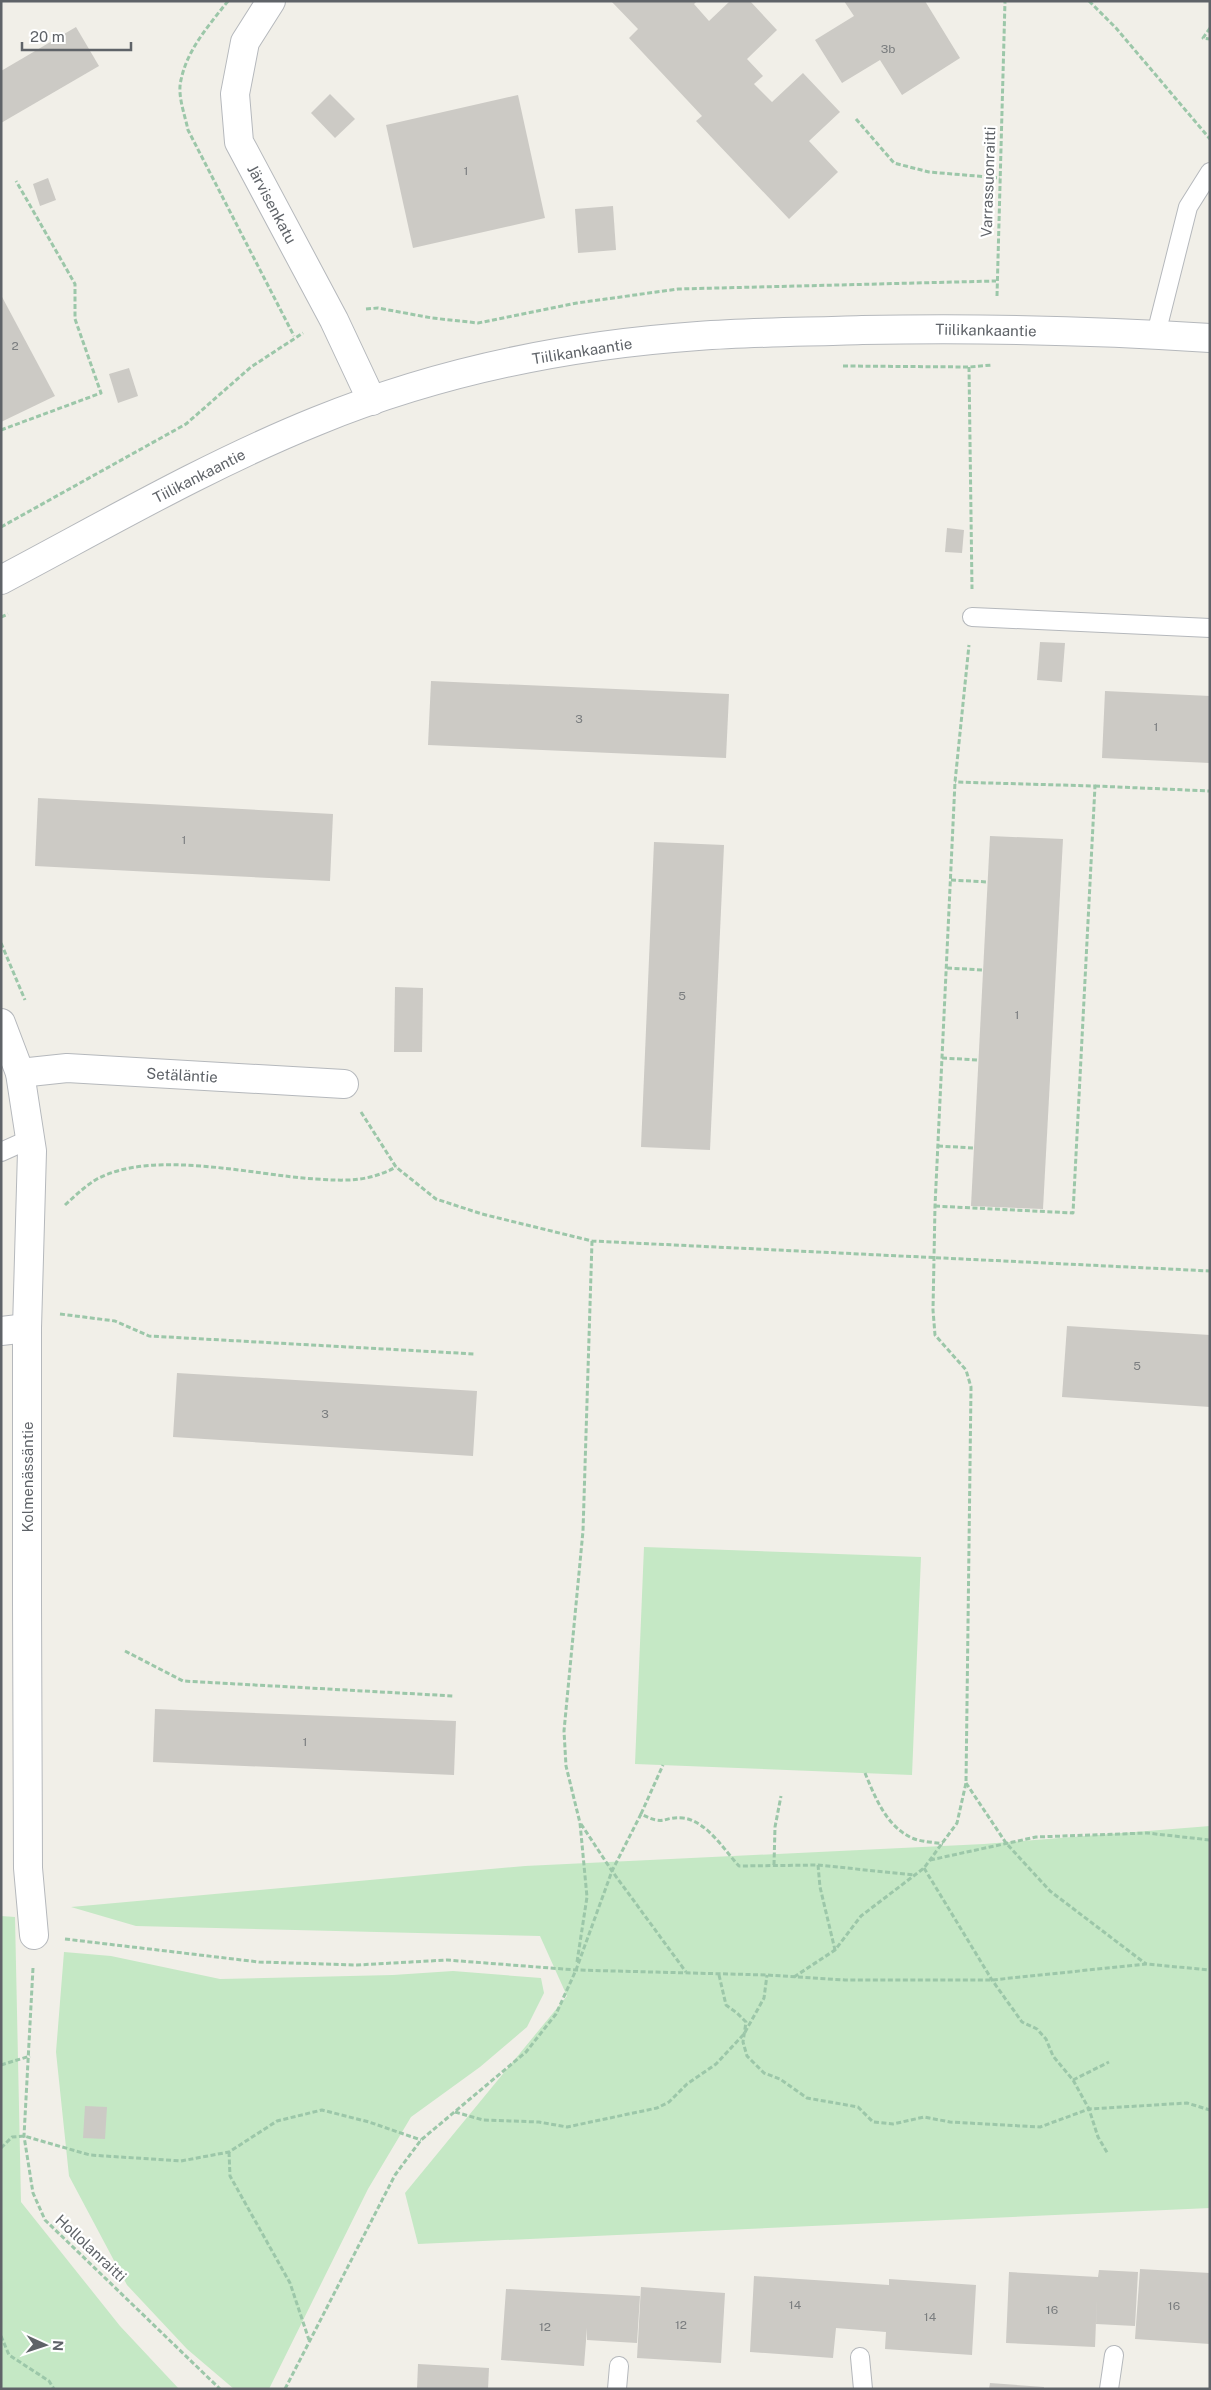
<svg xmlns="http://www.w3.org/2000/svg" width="1211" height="2390" font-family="'Public Sans',sans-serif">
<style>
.green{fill:#c5e8c5}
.building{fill:#cccac5}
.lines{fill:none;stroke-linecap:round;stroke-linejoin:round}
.service-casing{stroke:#b5b8bc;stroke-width:20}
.minor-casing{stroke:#b5b8bc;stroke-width:30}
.tertiary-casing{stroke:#b5b8bc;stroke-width:30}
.path{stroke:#9cc7a9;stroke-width:3;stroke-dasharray:5 2.5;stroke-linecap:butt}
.service{stroke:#fff;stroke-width:18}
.minor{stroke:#fff;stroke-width:28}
.tertiary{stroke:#fff;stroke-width:28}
.labels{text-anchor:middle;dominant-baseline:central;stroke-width:4.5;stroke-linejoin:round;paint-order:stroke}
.number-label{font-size:12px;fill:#7a7d7f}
.street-label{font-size:15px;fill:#5f6368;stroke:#fff}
</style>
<rect width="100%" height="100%" fill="#f1efe8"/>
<g class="green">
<path d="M644,1547L921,1557L912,1775L635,1764Z"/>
<path d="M1210,1826V2208L418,2244L405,2193L567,1996L540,1936L136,1926L71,1907L525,1866L984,1844Z"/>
<path d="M1,1916L15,1917L21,2202L120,2326L179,2389H1Z"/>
<path d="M64,1952L111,1956L220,1979L393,1975L453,1971L541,1978L544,1993L527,2027L480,2067L411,2117L368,2189L269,2389H234L187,2349L127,2285L69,2176L56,2052Z"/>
</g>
<g class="building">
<path d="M611,1H697L694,4L709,21L730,1H750L777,30L747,59L763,76L754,84L772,102L803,73L840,112L809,141L838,172L789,219L696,121L702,116L629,38L638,29Z"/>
<path d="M844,1H925L960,58L902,95L880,60L842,83L815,40L854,16Z"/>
<path d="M76,27L99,66L1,123V71Z"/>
<path d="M330,94L355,119L335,138L311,113Z"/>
<path d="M518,95L545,218L413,248L386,125Z"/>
<path d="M48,178L56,200L40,206L33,184Z"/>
<path d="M613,206L616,250L578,253L575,209Z"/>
<path d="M1,295L55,396L1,422Z"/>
<path d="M129,368L138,396L118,403L109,374Z"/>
<path d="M947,528L964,530L962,553L945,552Z"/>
<path d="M1040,642L1065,643L1062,682L1037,680Z"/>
<path d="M431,681L729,694L726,758L428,745Z"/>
<path d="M1105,691L1210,696V763L1102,758Z"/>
<path d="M38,798L333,814L330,881L35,866Z"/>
<path d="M990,836L1063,839L1043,1209L971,1206Z"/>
<path d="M654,842L724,845L710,1150L641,1147Z"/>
<path d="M395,987L423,988L422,1052H394Z"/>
<path d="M1067,1326L1210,1335V1407L1062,1397Z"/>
<path d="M177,1373L477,1391L473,1456L173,1437Z"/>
<path d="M155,1709L456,1721L454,1775L153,1762Z"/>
<path d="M85,2106L107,2107L105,2139L83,2138Z"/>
<path d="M1140,2269L1210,2273V2344L1135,2339Z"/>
<path d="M1099,2270L1138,2272L1135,2326L1096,2324L1097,2296L1095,2347L1006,2343L1009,2272L1098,2277Z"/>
<path d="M754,2276L889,2285V2279L976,2285L972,2355L885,2349L886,2332L836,2328L833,2358L750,2352Z"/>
<path d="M641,2287L725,2293L721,2363L637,2358Z"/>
<path d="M506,2289L640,2296L637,2343L587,2340V2328L584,2366L501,2360Z"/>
<path d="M418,2364L489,2368L488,2389H417Z"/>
<path d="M990,2383L1044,2387V2389H989Z"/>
</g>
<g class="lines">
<g class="service-casing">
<g id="service">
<path d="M1156,334L1188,207L1210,172"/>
<path d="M972,617L1210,628"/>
<path d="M1,1152L30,1139"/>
<path d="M860,2357L863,2389"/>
<path d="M617,2389L619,2366"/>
<path d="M1109,2389L1114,2355"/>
</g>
</g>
<g class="minor-casing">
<g id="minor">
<path d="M271,1L245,42L235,94L239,142L334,320L372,401"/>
<path d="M1,1023L20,1073L32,1151L27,1328V1602L28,1868L34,1935"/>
<path d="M20,1073L67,1068L344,1084"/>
<path d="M1,1331L27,1328"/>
</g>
</g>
<g class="tertiary-casing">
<path id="tertiary" d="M1,580C105,525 208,465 317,421C437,372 569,345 698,336C753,332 808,332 862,330C978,328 1094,330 1210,338"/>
</g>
<g class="path">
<path d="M228,1C209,25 187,50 181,80C177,95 185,115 188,130L294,336"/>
<path d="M1089,1L1116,28L1210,139"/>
<path d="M1210,28L1203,38L1210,39"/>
<path d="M856,119L894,163L929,172L1000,178"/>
<path d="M997,296L1005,1"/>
<path d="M366,309L378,308L432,318L478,323L577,303L678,289L996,281"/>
<path d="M843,366L969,367L992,365"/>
<path d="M969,367L972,589"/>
<path d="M1,430L101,393L75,319V284L16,181"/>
<path d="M1,527L186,424L251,367L303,333"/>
<path d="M1,617L8,614"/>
<path d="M1095,786L1210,791"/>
<path d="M951,880L988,882"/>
<path d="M1,943L25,1000"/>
<path d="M947,968L983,970"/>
<path d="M942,1058L978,1060"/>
<path d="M361,1112L396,1167L436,1199L482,1214L592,1241L1210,1271"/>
<path d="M938,1146L974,1148"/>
<path d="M65,1205C75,1196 85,1186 97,1179C153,1149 253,1175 315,1179C346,1181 368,1182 396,1167"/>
<path d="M935,1206L1073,1213L1095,786L955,782"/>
<path d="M60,1314L115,1321L149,1336L475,1354"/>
<path d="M125,1651L183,1681L454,1696"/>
<path d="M865,1773C875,1797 886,1826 912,1838C921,1842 933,1842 943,1844"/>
<path d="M966,1783L1006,1843L1050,1891L1146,1964"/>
<path d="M641,1814L663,1765"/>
<path d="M581,1824L612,1871L686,1972"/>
<path d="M930,1860L1036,1837L1147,1833L1210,1840"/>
<path d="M774,1865L775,1827L781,1796"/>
<path d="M818,1865L820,1887L835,1950"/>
<path d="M924,1868L992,1980L1022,2022L1037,2029L1046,2039L1053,2056L1073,2080L1089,2109L1098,2137L1108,2154"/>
<path d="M65,1939L259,1962L357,1965L447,1960L576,1970L767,1975L845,1980H992L1146,1964L1210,1970"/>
<path d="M577,1962L587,1897L580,1823L566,1766L564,1731L583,1531L592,1241"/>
<path d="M33,1968L24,2136L33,2193L45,2220L220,2389"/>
<path d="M719,1975L726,2005L737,2013L746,2022L743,2042L747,2056L764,2073L780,2079L807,2098L858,2107L873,2122L893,2124L924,2117L950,2122L1040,2127L1089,2109L1187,2103L1210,2110"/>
<path d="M794,1977L835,1950L861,1916L924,1868L957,1823L966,1783L971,1387L966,1370L935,1335L933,1310L935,1206L955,782L969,645"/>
<path d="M1,2065L30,2056"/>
<path d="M1073,2080L1109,2062"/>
<path d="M455,2112L483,2120L539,2122L567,2127L657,2108L669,2102L687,2084L716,2064L744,2034L764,1998L767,1975"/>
<path d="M1,2148L12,2137L24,2136L90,2155L181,2161L229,2152L277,2121L322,2110L369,2122L421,2140"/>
<path d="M229,2152L230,2176L290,2283L309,2340"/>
<path d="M1,2336L9,2355L49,2381L54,2389"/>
<path d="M285,2389L395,2175L421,2140L526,2052L556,2014L576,1970L612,1871L641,1814C666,1827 662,1816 683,1818C707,1821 724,1850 739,1866L818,1865L914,1875"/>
</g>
<use href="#service" class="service"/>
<use href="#minor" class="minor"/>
<use href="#tertiary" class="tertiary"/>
</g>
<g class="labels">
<g class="number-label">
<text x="888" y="49">3b</text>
<text x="466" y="171">1</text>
<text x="15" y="346">2</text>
<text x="579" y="719">3</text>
<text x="1156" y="727">1</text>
<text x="184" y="840">1</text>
<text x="682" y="996">5</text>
<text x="1017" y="1015">1</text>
<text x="1137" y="1366">5</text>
<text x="325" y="1414">3</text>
<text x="305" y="1742">1</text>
<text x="795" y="2305">14</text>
<text x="1174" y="2306">16</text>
<text x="1052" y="2310">16</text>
<text x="930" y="2317">14</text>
<text x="681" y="2325">12</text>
<text x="545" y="2327">12</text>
</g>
<g class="street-label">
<text transform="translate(988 182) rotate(-88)">Varrassuonraitti</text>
<text transform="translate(272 204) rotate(62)">Järvisenkatu</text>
<text transform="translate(986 330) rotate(1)">Tiilikankaantie</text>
<text transform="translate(582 351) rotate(-9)">Tiilikankaantie</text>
<text transform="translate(199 476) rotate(-27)">Tiilikankaantie</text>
<text transform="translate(182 1075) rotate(3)">Setäläntie</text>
<text transform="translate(27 1477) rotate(-90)">Kolmenässäntie</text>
<text transform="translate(91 2248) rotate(43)">Hollolanraitti</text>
</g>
</g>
<rect width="1211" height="2390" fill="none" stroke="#5f6368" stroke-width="5"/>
<g transform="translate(45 2345) rotate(93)" stroke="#ffffff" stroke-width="4" paint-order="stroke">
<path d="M0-4L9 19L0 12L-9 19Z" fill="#5f6368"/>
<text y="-8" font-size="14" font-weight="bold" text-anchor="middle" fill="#5f6368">N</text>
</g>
<path d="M22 42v8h109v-8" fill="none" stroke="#5f6368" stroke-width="2.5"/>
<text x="30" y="42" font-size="15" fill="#5f6368" stroke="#ffffff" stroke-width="4" paint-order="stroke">20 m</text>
</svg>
